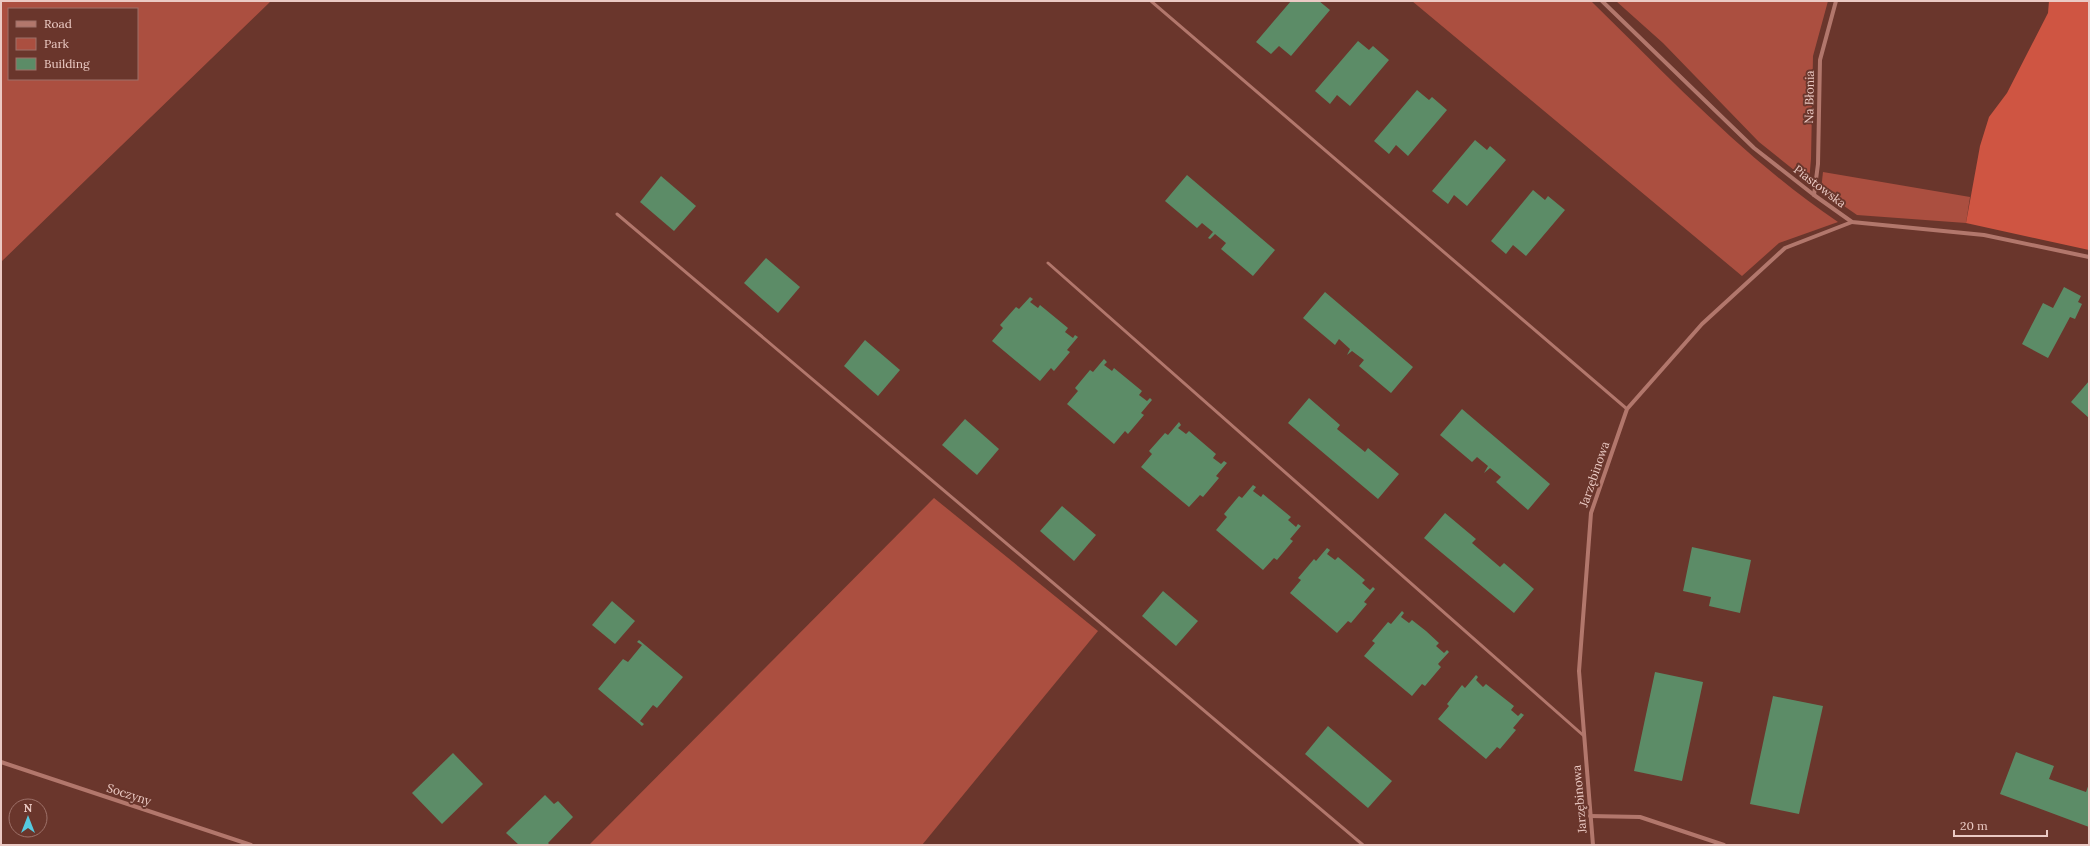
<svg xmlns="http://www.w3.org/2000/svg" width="2090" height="846" font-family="Lora,serif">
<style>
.green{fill:#ab4f40;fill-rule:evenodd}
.forest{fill:#cf5542}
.building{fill:#5c8c67}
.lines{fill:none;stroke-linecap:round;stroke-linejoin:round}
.lane{stroke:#b2776c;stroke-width:3}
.street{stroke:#b2776c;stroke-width:4}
.labels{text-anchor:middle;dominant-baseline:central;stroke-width:4;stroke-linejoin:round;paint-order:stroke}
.street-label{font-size:12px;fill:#ebcac4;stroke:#6a362c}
</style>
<rect width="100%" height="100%" fill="#6a362c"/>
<g class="green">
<path d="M1,1H271L1,262ZM9,9H137V79H9Z"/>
<path d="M1412,1H1591C1670,78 1746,160 1838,222L1779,243L1742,276Z"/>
<path d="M1616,1H1828L1813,56L1811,159L1809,182L1759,142L1663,43Z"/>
<path d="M1823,172L1970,197L1966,223L1857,215L1821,190Z"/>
<path d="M934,498L1098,631L922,845H589Z"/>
</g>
<path class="forest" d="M2049,1H2089V250L1966,223L1980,146L1989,117L2007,93L2048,13Z"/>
<g class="building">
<path d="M1291,1H1319L1330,10L1291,56L1279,46L1271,54L1256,42Z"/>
<path d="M1358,41L1369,50L1373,46L1389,60L1350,106L1337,95L1330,104L1315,91Z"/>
<path d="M1417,90L1429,100L1432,97L1447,110L1408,156L1396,145L1389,154L1374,141Z"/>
<path d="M1475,140L1487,150L1490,146L1506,160L1467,206L1454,195L1448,204L1432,191Z"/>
<path d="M1187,175L1275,250L1253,276L1221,249L1226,243L1215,234L1210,239L1208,238L1213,232L1202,223L1197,228L1165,201Z"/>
<path d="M661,176L696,206L674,231L640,202Z"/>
<path d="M1533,190L1545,200L1548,196L1565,210L1526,256L1513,245L1506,254L1491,241Z"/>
<path d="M766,258L800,287L778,313L744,283Z"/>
<path d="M2064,287L2081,296L2078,302L2082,304L2075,319L2070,317L2048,358L2022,344L2043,303L2053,308Z"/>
<path d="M1325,292L1413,367L1391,393L1359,366L1364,360L1352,351L1347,355L1350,349L1339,339L1335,345L1303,318Z"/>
<path d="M1030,297L1033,299L1030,302L1038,308L1040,305L1068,328L1065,332L1073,338L1075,335L1078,337L1067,350L1070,352L1054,371L1051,368L1040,381L992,341L1003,328L1000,325L1016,307L1019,309Z"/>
<path d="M865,340L900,370L878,396L844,366Z"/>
<path d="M1104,359L1107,362L1104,365L1112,371L1114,368L1142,391L1139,395L1147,401L1150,398L1152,400L1141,413L1144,415L1128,434L1125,431L1114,444L1067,404L1078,391L1075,388L1090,370L1093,372Z"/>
<path d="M2089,381V418L2071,402Z"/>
<path d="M1309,398L1340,425L1337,429L1365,452L1368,448L1399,474L1378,499L1288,423Z"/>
<path d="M1462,409L1550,484L1528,510L1496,482L1501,477L1490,468L1484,473L1488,466L1477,457L1472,462L1440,435Z"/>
<path d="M965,419L999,449L977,475L942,445Z"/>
<path d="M1179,422L1181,425L1178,428L1186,434L1189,431L1216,454L1213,458L1221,464L1224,461L1227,463L1216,476L1219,478L1203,497L1200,495L1189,507L1141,467L1152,454L1149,451L1165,433L1168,435Z"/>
<path d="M1253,485L1256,487L1253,491L1261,497L1263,494L1291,517L1288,520L1296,527L1298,524L1301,526L1290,539L1293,541L1277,560L1274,558L1263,570L1216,530L1227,517L1224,514L1239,496L1242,498Z"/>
<path d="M1062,506L1096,535L1074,561L1040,531Z"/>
<path d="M1445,513L1476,539L1472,543L1500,567L1504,563L1534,589L1514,613L1424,538Z"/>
<path d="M1692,547L1751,560L1740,613L1709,606L1711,597L1683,591Z"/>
<path d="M1327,548L1330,550L1327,554L1335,560L1338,557L1365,580L1362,583L1370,590L1373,587L1375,589L1364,602L1367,604L1351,623L1348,621L1337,633L1290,593L1301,580L1298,578L1314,559L1316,561Z"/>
<path d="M1163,591L1198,621L1176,646L1142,616Z"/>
<path d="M612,601L635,621L615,644L592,625Z"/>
<path d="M1402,611L1404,613L1401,617L1409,623L1412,620L1426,631L1439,643L1436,646L1444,653L1447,650L1449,652L1438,664L1441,667L1425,686L1422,684L1412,696L1364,656L1375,643L1372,641L1388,622L1391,624Z"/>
<path d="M639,640L683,677L657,708L653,705L640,721L644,724L642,726L598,689L623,659L628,662L642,645L637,642Z"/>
<path d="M1655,672L1703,682L1682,781L1634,771Z"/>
<path d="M1476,675L1478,677L1476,680L1483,687L1486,684L1514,706L1511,710L1518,716L1521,713L1524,715L1513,728L1516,730L1500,749L1497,747L1486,759L1438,719L1449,706L1447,704L1462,685L1465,688Z"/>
<path d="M1773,696L1823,706L1799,814L1750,804Z"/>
<path d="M1328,726L1392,781L1368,808L1305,754Z"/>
<path d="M2016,752L2054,766L2049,779L2086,792L2089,784V827L2000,794Z"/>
<path d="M453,753L483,784L442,824L412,793Z"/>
<path d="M545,795L554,804L558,801L573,817L548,843L550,845H519L506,833Z"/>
</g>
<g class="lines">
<g class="lane">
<path d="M1151,1L1627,409"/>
<path d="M617,214L1363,845"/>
<path d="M1048,263L1584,736"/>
</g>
<g class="street">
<path d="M1602,1L1754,148L1814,195L1852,222L1984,235L2089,257"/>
<path d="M1814,195L1818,164L1820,60L1836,1"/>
<path d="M1,762L251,845"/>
<path d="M1590,816L1640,817L1724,845"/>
<path d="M1593,845L1579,671L1591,513L1627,409L1702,324L1785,248L1852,222"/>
</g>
</g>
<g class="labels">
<g class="street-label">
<text transform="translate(1809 97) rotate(-89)">Na Błonia</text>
<text transform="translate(1820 186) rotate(37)">Piastowska</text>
<text transform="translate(1594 474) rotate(-71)">Jarzębinowa</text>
<text transform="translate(129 794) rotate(18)">Soczyny</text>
<text transform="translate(1579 799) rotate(-95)">Jarzębinowa</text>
</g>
</g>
<rect width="2090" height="846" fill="none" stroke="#ebcac4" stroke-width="4"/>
<rect x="8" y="8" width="130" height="72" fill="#6a362c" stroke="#9e7169"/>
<rect x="16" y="21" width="20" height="6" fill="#b2776c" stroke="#9e7169"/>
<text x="44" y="28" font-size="12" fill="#ebcac4">Road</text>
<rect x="16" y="38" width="20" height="12" fill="#ab4f40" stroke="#9e7169"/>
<text x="44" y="48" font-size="12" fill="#ebcac4">Park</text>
<rect x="16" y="58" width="20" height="12" fill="#5c8c67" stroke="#9e7169"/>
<text x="44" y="68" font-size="12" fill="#ebcac4">Building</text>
<g transform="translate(28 818)"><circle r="19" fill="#6a362c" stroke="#9e7169"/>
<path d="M0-3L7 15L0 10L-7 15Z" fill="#55cadf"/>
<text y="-6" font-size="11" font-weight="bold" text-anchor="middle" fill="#ebcac4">N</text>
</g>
<path d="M1954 830v6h93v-6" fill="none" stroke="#ebcac4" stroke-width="2"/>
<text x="1960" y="830" font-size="12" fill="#ebcac4" stroke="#6a362c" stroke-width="3" paint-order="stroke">20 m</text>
</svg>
